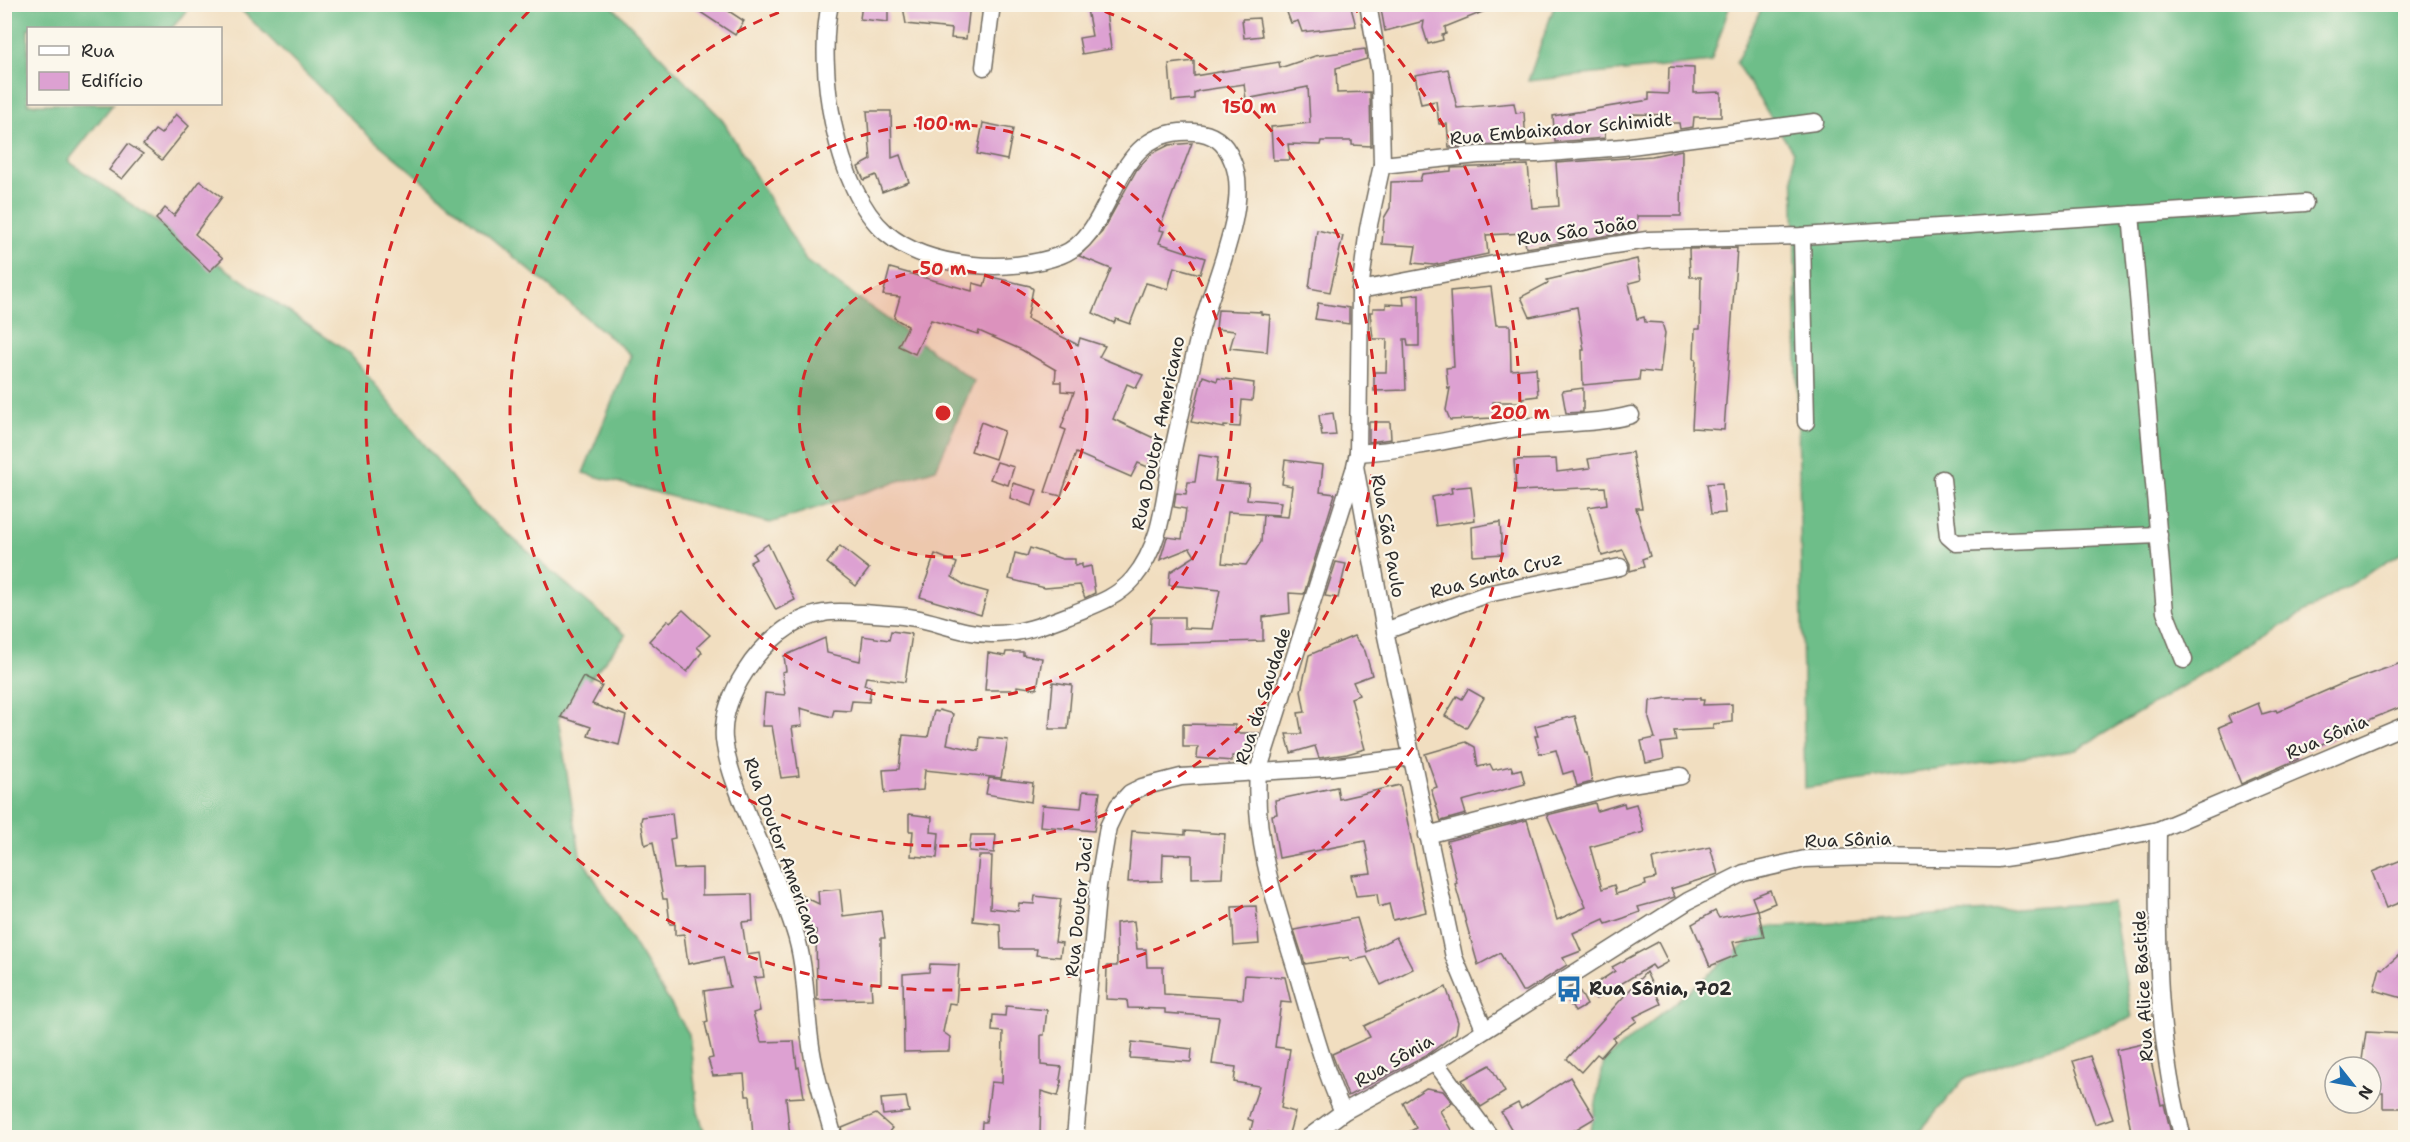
<svg xmlns="http://www.w3.org/2000/svg" width="2410" height="1142" font-family="'Shantell Sans',sans-serif">
<style>
.forest{fill:#6ebe89;stroke:#4c745a;stroke-width:1.5}
.building{fill:#dda1d2}
.lines{fill:none;stroke-linecap:round;stroke-linejoin:round}
.minor-casing{stroke:#706a5f;stroke-width:19}
.minor{stroke:#fff;stroke-width:16}
.ring{fill:none;stroke:#d62828;stroke-width:3;stroke-dasharray:10 8}
.labels{text-anchor:middle;dominant-baseline:central;stroke-width:4.5;stroke-linejoin:round;paint-order:stroke}
.street-label{font-size:18px;fill:#2b2b2b;stroke:#fbf7ec}
.poi-label{font-size:18px;font-weight:bold;fill:#2b2b2b;stroke:#fbf7ec;text-anchor:start}
.centre{fill:#d62828;stroke:#fbf7ec;stroke-width:3}
.ring-label{font-size:18px;text-anchor:middle;font-weight:bold;fill:#d62828;stroke:#fbf7ec;stroke-width:4.5;stroke-linejoin:round;paint-order:stroke}
</style>
<rect width="100%" height="100%" fill="#fbf7ec"/>
<filter id="ink" filterUnits="userSpaceOnUse"><feTurbulence type="fractalNoise" baseFrequency=".0167" numOctaves="2"/><feDisplacementMap in="SourceGraphic" scale="12" xChannelSelector="R" yChannelSelector="G"/><feConvolveMatrix kernelMatrix="1 2 1 2 8 2 1 2 1" color-interpolation-filters="sRGB"/></filter>
<filter id="wash" filterUnits="userSpaceOnUse"><feTurbulence type="fractalNoise" baseFrequency=".008" numOctaves="4" result="noise"/><feDisplacementMap in="SourceGraphic" scale="24" xChannelSelector="R" yChannelSelector="G"/><feGaussianBlur stdDeviation="1.35" result="paint"/><feColorMatrix in="noise" values="0 0 0 0 0 0 0 0 0 0 0 0 0 0 0 0 0 1.4 0 .05"/><feComposite in="paint" operator="in"/></filter>
<g filter="url(#wash)">
<rect width="100%" height="100%" fill="#f1dec0"/>
<g class="forest">
<path d="M1555,4H1730V5L1711,62L1528,81Z"/>
<path d="M5,5H191L172,28H28V104H113L68,161L349,353L475,506L626,635L558,718L580,855L689,1034L698,1112L706,1137L5,1138Z"/>
<path d="M236,5H611L722,119L806,261L974,381L936,469L770,523L583,473L631,355L368,135Z"/>
<path d="M1763,5H2405V551L2077,750L1805,788L1793,152L1736,63Z"/>
<path d="M2112,902L2132,1018L1964,1079L1915,1137L1595,1138L1591,1130L1604,1061L1766,927Z"/>
</g>
<g id="blocks">
<g class="building">
<path d="M688,4H718L744,21L735,35Z"/>
<path d="M862,4L888,6V22L860,19Z"/>
<path d="M946,4H970L966,39L951,38L952,29L906,24L903,6L945,11Z"/>
<path d="M1086,4H1105L1111,49L1082,54L1079,38L1092,36Z"/>
<path d="M1284,4H1350L1356,26L1302,32L1298,21L1291,23Z"/>
<path d="M1380,4H1500V5L1445,27L1446,34L1442,35L1443,40L1428,44L1423,28L1424,21L1385,31Z"/>
<path d="M1259,18L1262,36L1244,38L1242,19Z"/>
<path d="M1365,49L1367,59L1336,68L1337,93L1370,92L1371,146L1352,145V141H1321L1320,145L1288,144L1290,160H1273L1271,127L1310,123L1308,87L1246,99L1244,84L1198,91L1194,93V99L1172,101L1169,64L1194,61V76L1279,62L1280,68L1315,56Z"/>
<path d="M1669,67L1694,68V93L1721,92V117H1694L1693,127L1680,129L1679,123H1669L1670,115L1633,114L1631,124L1604,125L1605,138L1555,142L1553,116L1649,100V93L1668,94Z"/>
<path d="M1448,69L1457,108L1514,103L1516,113L1524,112L1526,144L1449,147L1447,124H1439L1436,101L1421,104L1415,75Z"/>
<path d="M867,111H891L892,158L900,155L909,182L882,192L876,175L864,180L858,167L871,160Z"/>
<path d="M176,114L189,126L162,160L143,145L155,130L161,134Z"/>
<path d="M983,123L1013,129L1007,160L977,154Z"/>
<path d="M1192,143L1159,230L1164,231L1159,243L1205,258L1200,274L1174,267L1168,289L1146,283L1130,324L1116,319L1114,323L1093,313L1111,269L1079,256L1102,232L1137,169L1151,154L1169,145Z"/>
<path d="M128,144L143,154L122,179L109,170Z"/>
<path d="M1682,150L1681,216H1637V231L1526,248L1524,233L1486,235L1488,254L1434,265L1413,263L1416,246L1382,244L1384,218L1390,208L1391,182L1420,181L1422,174L1451,171V168L1528,165L1532,208L1559,206L1556,163L1652,156Z"/>
<path d="M200,181L222,197L195,234L223,258L210,271L156,219L165,208L174,216Z"/>
<path d="M1317,230L1343,236L1330,292L1309,288Z"/>
<path d="M1737,248L1724,430L1692,428L1696,359H1694L1695,329H1700L1701,277H1690L1689,249Z"/>
<path d="M1637,259L1641,280L1629,283L1637,319L1644,317L1645,322L1662,323L1665,333L1660,373L1640,371L1639,380L1583,385L1582,350H1584L1577,307L1530,317L1521,297L1548,283L1547,280Z"/>
<path d="M890,268L972,291L973,283L984,286L987,276L1030,286L1033,289L1027,319L1078,345L1080,338L1105,346L1099,357L1143,375L1136,388L1127,384L1113,419L1158,440L1148,467L1138,463L1131,477L1076,453L1061,496L1045,492L1066,430L1061,428L1074,392L1061,391V382H1055L1056,370L1022,350L979,331L978,334L931,320L915,354L898,346L908,326L894,318L900,297L883,295Z"/>
<path d="M1491,287L1496,325H1510L1511,370L1536,368L1538,396L1522,398L1523,402H1493V418L1450,420L1446,410L1450,388L1448,389L1446,368L1454,367L1450,291Z"/>
<path d="M1419,294V346H1408L1407,339H1404L1406,390L1374,391V372H1386L1387,339H1373L1370,312H1373V308H1386V304L1404,305L1403,296Z"/>
<path d="M1318,303L1349,308V324L1315,319Z"/>
<path d="M1218,310L1261,312V314L1270,315L1267,352L1230,348L1235,331L1216,329Z"/>
<path d="M1203,376L1217,381L1218,378L1254,383L1252,401L1242,400L1240,427L1224,426V428L1191,422Z"/>
<path d="M1583,388V412L1566,413L1562,391Z"/>
<path d="M1333,413L1336,435L1322,436L1319,415Z"/>
<path d="M981,422L1004,431L995,459L971,451Z"/>
<path d="M1369,422H1390L1391,439L1369,442Z"/>
<path d="M1632,452L1642,508H1636L1650,556L1642,559L1644,567L1630,571V564L1623,550L1602,556L1588,507L1607,504L1605,487L1516,491L1514,460L1556,459L1557,472L1590,468L1588,459Z"/>
<path d="M1199,455L1218,458L1215,481L1249,484L1247,499L1281,502L1279,515L1228,512L1222,563L1246,565L1261,542L1263,515L1288,517L1292,486L1282,484L1285,460L1323,465L1320,492L1335,494L1304,594L1289,593L1290,613L1263,617V641L1150,644L1151,617H1184V628L1212,629L1220,590L1169,585L1170,572L1195,556L1190,548L1160,560L1167,537L1182,539L1186,509L1174,507L1176,493L1186,494L1188,482H1195Z"/>
<path d="M997,462L1014,467L1008,485L990,479Z"/>
<path d="M1013,483L1037,490L1032,506L1010,498Z"/>
<path d="M1722,483L1725,513L1711,514L1707,484Z"/>
<path d="M1471,486L1475,520L1436,526L1432,497L1452,493L1451,488Z"/>
<path d="M1500,522L1502,554L1473,556L1472,527Z"/>
<path d="M768,544L795,600L776,610L750,562L756,559L753,554Z"/>
<path d="M840,546L869,569L856,586L827,563Z"/>
<path d="M1030,548L1062,559H1075V566L1082,564V568L1091,566L1095,593L1085,598L1080,585L1045,588L1009,579L1015,553L1027,556Z"/>
<path d="M935,554L957,563L952,577L966,586L988,592L981,615L920,597Z"/>
<path d="M1336,562L1346,564L1338,598L1325,596Z"/>
<path d="M683,610L710,635L697,647L702,652L687,672L649,641L668,620L670,622Z"/>
<path d="M891,631L912,634L905,682L866,677L864,685L871,687L869,702L852,701L850,711L834,710L832,717L800,708L802,726L792,727L799,776L781,778L772,726H762L765,693L785,695L782,672L786,671L784,656L825,638L827,653L860,661L863,636L889,640Z"/>
<path d="M1354,636L1365,651L1372,675L1353,682L1359,695L1351,698L1365,749L1347,754L1319,758L1315,746L1291,753L1286,734H1302L1298,713L1305,712L1301,691L1309,655Z"/>
<path d="M1006,652H1023V655L1042,658L1037,689L1017,686V690H985L988,653L1005,656Z"/>
<path d="M2401,663L2406,676V705L2354,726L2355,729L2337,738L2296,754L2298,759L2241,784L2219,727L2231,722L2228,716L2258,703L2262,714L2276,710L2277,712L2339,685Z"/>
<path d="M583,677L602,686L592,704L626,716L619,745L588,736L591,727L561,717Z"/>
<path d="M1053,682L1072,685L1068,729H1049Z"/>
<path d="M1468,689L1484,698L1466,728L1445,716L1457,696L1462,699Z"/>
<path d="M1667,698H1700V700H1704L1703,705L1732,704V722L1713,724V729L1674,731L1676,741L1661,743L1664,759L1646,763L1641,741L1655,738L1649,719L1650,701Z"/>
<path d="M939,710L953,714L947,744L979,751L980,737L1008,740L1001,778L925,770L923,790L885,793L883,770L899,769L903,735L928,737L934,711L938,712Z"/>
<path d="M1575,716L1585,753H1587L1592,782L1577,786L1573,771L1563,774L1556,750L1540,754L1535,736H1538L1535,726Z"/>
<path d="M1183,724L1235,725L1236,733H1259L1252,757L1232,756V761L1197,758L1198,747H1183Z"/>
<path d="M1466,742L1475,747L1478,767L1490,764L1493,770L1511,766L1513,771L1521,769L1525,784L1462,801L1466,814L1441,821L1431,789L1437,787L1425,754Z"/>
<path d="M989,778L1033,783L1031,802L986,794Z"/>
<path d="M1400,785L1426,912L1393,920L1389,904L1379,907L1377,894L1356,896L1351,875L1371,873L1365,841L1279,858L1272,815L1277,814L1275,800L1337,787L1339,799Z"/>
<path d="M1083,791L1100,792L1094,831L1040,826L1042,805L1081,808Z"/>
<path d="M1595,803L1597,811L1624,803L1625,807L1636,804L1644,832L1590,847L1602,889L1614,885L1616,894L1646,885L1645,881L1656,878L1652,859L1710,847L1718,874L1671,889L1675,897L1638,907L1640,912L1624,918L1606,924L1604,919L1573,933L1581,951L1563,958L1567,965L1526,991H1522L1500,953L1478,965L1455,884L1457,883L1447,841L1527,820L1557,920L1586,907L1547,815Z"/>
<path d="M672,813L675,838L670,839L674,869L702,868V895L752,894L753,921L742,922L747,955L760,953L764,977L754,978L760,1011L753,1013L761,1042L794,1041L797,1068L799,1067L804,1097L786,1098L790,1137H753L750,1096H746L744,1074L713,1076L708,1059L713,1058L705,1023L708,1022L704,991L730,987L723,957L688,964L684,934L675,935V924H670L667,899H663L653,842L645,845L641,821L642,817Z"/>
<path d="M909,814L932,817L931,832L939,833L937,858L911,856L913,831H909Z"/>
<path d="M1132,831L1185,835V831L1225,834L1222,877L1192,878V855L1163,854L1162,881L1128,882Z"/>
<path d="M971,835H996L994,853L969,851Z"/>
<path d="M979,856H992L990,908L1018,911L1019,903L1034,904L1035,896L1061,899L1055,942L1062,943L1060,957L1036,955L1037,949H1001L1000,924L973,921Z"/>
<path d="M2406,858V900L2386,908L2372,872Z"/>
<path d="M840,889L843,916L881,911L885,938H881V983H871L872,999L817,1000L816,930L806,931L796,893L819,904L818,891Z"/>
<path d="M1770,890L1775,903L1758,910L1764,937L1733,942L1737,955L1710,966L1692,924L1715,911L1719,918L1757,910L1752,897Z"/>
<path d="M1256,906L1259,944L1234,946L1232,907Z"/>
<path d="M1357,918L1367,952L1396,937L1413,969L1381,985L1367,957L1350,961L1349,957L1305,964L1294,930Z"/>
<path d="M1134,921L1137,949H1146L1147,967H1163L1164,994L1243,999L1245,975L1285,977L1291,1003L1281,1002L1275,1047L1290,1049L1281,1108L1295,1112L1288,1137L1268,1132L1267,1137H1249L1253,1121L1248,1119L1259,1086L1234,1082L1236,1067L1212,1064L1219,1017L1165,1013V1009L1128,1008L1127,1000L1106,999L1107,966H1117L1116,923Z"/>
<path d="M1658,942L1668,962L1655,969L1652,965L1596,999L1589,988L1615,971L1612,967Z"/>
<path d="M2406,949V999L2374,990L2380,968L2383,969Z"/>
<path d="M930,964L959,965L956,1004L949,1003L943,1032L950,1037L949,1051L904,1052L903,974L929,972Z"/>
<path d="M1646,972L1661,1004L1634,1017L1637,1021L1613,1038L1615,1041L1601,1057L1597,1054L1581,1072L1567,1059Z"/>
<path d="M1576,984L1587,1005L1575,1012L1563,993Z"/>
<path d="M1446,987L1458,1022L1456,1033L1430,1053L1348,1096L1332,1054L1370,1037L1364,1026Z"/>
<path d="M1006,1006L1047,1010L1044,1035H1041V1065L1062,1067L1060,1079L1062,1081L1058,1096L1041,1091L1040,1137H981L982,1122H986L991,1082L1002,1083L1003,1032L992,1031L993,1015L1005,1016Z"/>
<path d="M2366,1032L2406,1034V1108H2383V1093H2371V1067H2361Z"/>
<path d="M1132,1042L1192,1049L1191,1062L1130,1058Z"/>
<path d="M2147,1043L2161,1105L2164,1104L2172,1137H2132L2116,1050Z"/>
<path d="M2090,1056L2113,1118L2095,1124L2073,1061Z"/>
<path d="M1490,1065L1505,1092L1481,1107L1462,1080Z"/>
<path d="M1570,1077L1595,1118L1563,1137H1516L1501,1112L1518,1103L1521,1109Z"/>
<path d="M1426,1088L1443,1091L1452,1102L1440,1111L1455,1137H1400L1416,1128L1403,1103Z"/>
<path d="M906,1097L909,1112L883,1115L881,1099Z"/>
<path d="M876,1114L892,1128L885,1137H844L842,1128Z"/>
</g>
</g>
</g>
<g filter="url(#ink)">
<use href="#blocks" fill-opacity="0" stroke="#706a5f" stroke-width="1.5"/>
<g class="lines">
<g class="minor-casing">
<g id="minor">
<path d="M830,4C816,67 835,189 886,233C928,269 1011,274 1061,255C1119,233 1107,126 1194,132C1213,133 1225,142 1232,160C1240,177 1238,201 1234,220C1226,259 1209,297 1199,336C1190,372 1182,409 1174,445C1164,491 1165,541 1133,579C1117,598 1094,605 1072,614C1046,624 1022,634 994,634C966,635 941,623 915,618C902,615 888,615 875,614C858,613 840,610 824,613C791,618 762,645 745,672C732,692 722,715 724,739C727,766 738,791 748,816C764,853 782,891 794,929C806,964 805,1003 810,1039C814,1073 825,1105 834,1138"/>
<path d="M1368,4L1380,73L1382,165L1368,229L1360,290L1358,453L1355,466L1385,631L1454,957L1484,1029"/>
<path d="M984,67L992,4"/>
<path d="M1382,165L1478,155L1537,154L1623,147L1815,122"/>
<path d="M2131,214L2165,612L2184,660"/>
<path d="M1802,236L1806,422"/>
<path d="M1360,290L1510,261L1647,240L1802,236L2305,203"/>
<path d="M1358,453C1414,449 1462,437 1517,428C1555,422 1594,425 1631,415"/>
<path d="M1942,479L1948,536L1956,543L2159,535"/>
<path d="M1385,631L1487,594L1620,567"/>
<path d="M2158,830C2157,934 2155,1037 2183,1138"/>
<path d="M1427,835L1618,786L1681,776"/>
<path d="M1435,1062L1491,1138"/>
<path d="M1343,1112C1323,1067 1311,1020 1297,973C1277,908 1253,841 1258,772L1354,470"/>
<path d="M1075,1138L1098,886L1108,827L1118,806L1130,793L1142,787L1181,777L1323,768L1412,757"/>
<path d="M1308,1138L1343,1112L1435,1062L1688,901L1744,873L1805,859L1870,857L1997,859L2059,850L2158,830L2406,725"/>
</g>
</g>
<use href="#minor" class="minor"/>
</g>
</g>
<circle cx="943" cy="413" r="144" fill="#d62828" fill-opacity=".12"/>
<g class="ring">
<circle cx="943" cy="413" r="144"/>
<circle cx="943" cy="413" r="289"/>
<path d="M1088 5A433 433 0 1 1 798 5"/>
<path d="M1351 5A577 577 0 1 1 535 5"/>
</g>
<defs>
<g id="bus-bare" transform="scale(2.07)"><path d="M-5-6H5V4H4V6H2V4H-2V6H-4V4H-5ZM-3.5-4V0h7V-4ZM-3.5 1.2v1.5H-2V1.2ZM2 1.2v1.5H3.5V1.2Z" fill="#1f6fb2" stroke="#fbf7ec" stroke-width="2.5" paint-order="stroke"/></g>
</defs>
<g fill-rule="evenodd">
<use href="#bus-bare" x="1569" y="989"/>
</g>
<g class="labels">
<g class="street-label">
<text transform="translate(1561 129) rotate(-5)">Rua Embaixador Schimidt</text>
<text transform="translate(1577 231) rotate(-8)">Rua São João</text>
<text transform="translate(1158 433) rotate(-78)">Rua Doutor Americano</text>
<text transform="translate(1388 536) rotate(80)">Rua São Paulo</text>
<text transform="translate(1496 575) rotate(-15)">Rua Santa Cruz</text>
<text transform="translate(1263 696) rotate(-72)">Rua da Saudade</text>
<text transform="translate(2327 737) rotate(-23)">Rua Sônia</text>
<text transform="translate(1848 840) rotate(-2)">Rua Sônia</text>
<text transform="translate(783 851) rotate(70)">Rua Doutor Americano</text>
<text transform="translate(1079 907) rotate(-84)">Rua Doutor Jaci</text>
<text transform="translate(2143 986) rotate(-93)">Rua Alice Bastide</text>
<text transform="translate(1394 1061) rotate(-30)">Rua Sônia</text>
</g>
<g class="poi-label">
<text x="1589" y="989">Rua Sônia, 702</text>
</g>
</g>
<circle cx="943" cy="413" r="9" class="centre"/>
<g class="ring-label">
<text x="1249" y="113">150 m</text>
<text x="943" y="130">100 m</text>
<text x="943" y="275">50 m</text>
<text x="1520" y="419">200 m</text>
</g>
<rect width="2410" height="1142" fill="none" stroke="#fbf7ec" stroke-width="24"/>
<rect x="27" y="27" width="195" height="78" fill="#fbf7ec" stroke="#a8a59f" stroke-width="1.5"/>
<rect x="39" y="46" width="30" height="9" fill="#ffffff" stroke="#a8a59f" stroke-width="1.5"/>
<text x="81" y="57" font-size="18" fill="#2b2b2b">Rua</text>
<rect x="39" y="72" width="30" height="18" fill="#dda1d2" stroke="#a8a59f" stroke-width="1.5"/>
<text x="81" y="87" font-size="18" fill="#2b2b2b">Edifício</text>
<g transform="translate(2353 1085) rotate(121)"><circle r="28" fill="#fbf7ec" stroke="#a8a59f" stroke-width="1.5"/>
<path d="M0-4.5L10 22L0 15L-10 22Z" fill="#1f6fb2"/>
<text y="-9" font-size="16" font-weight="bold" text-anchor="middle" fill="#2b2b2b">N</text>
</g>
</svg>
